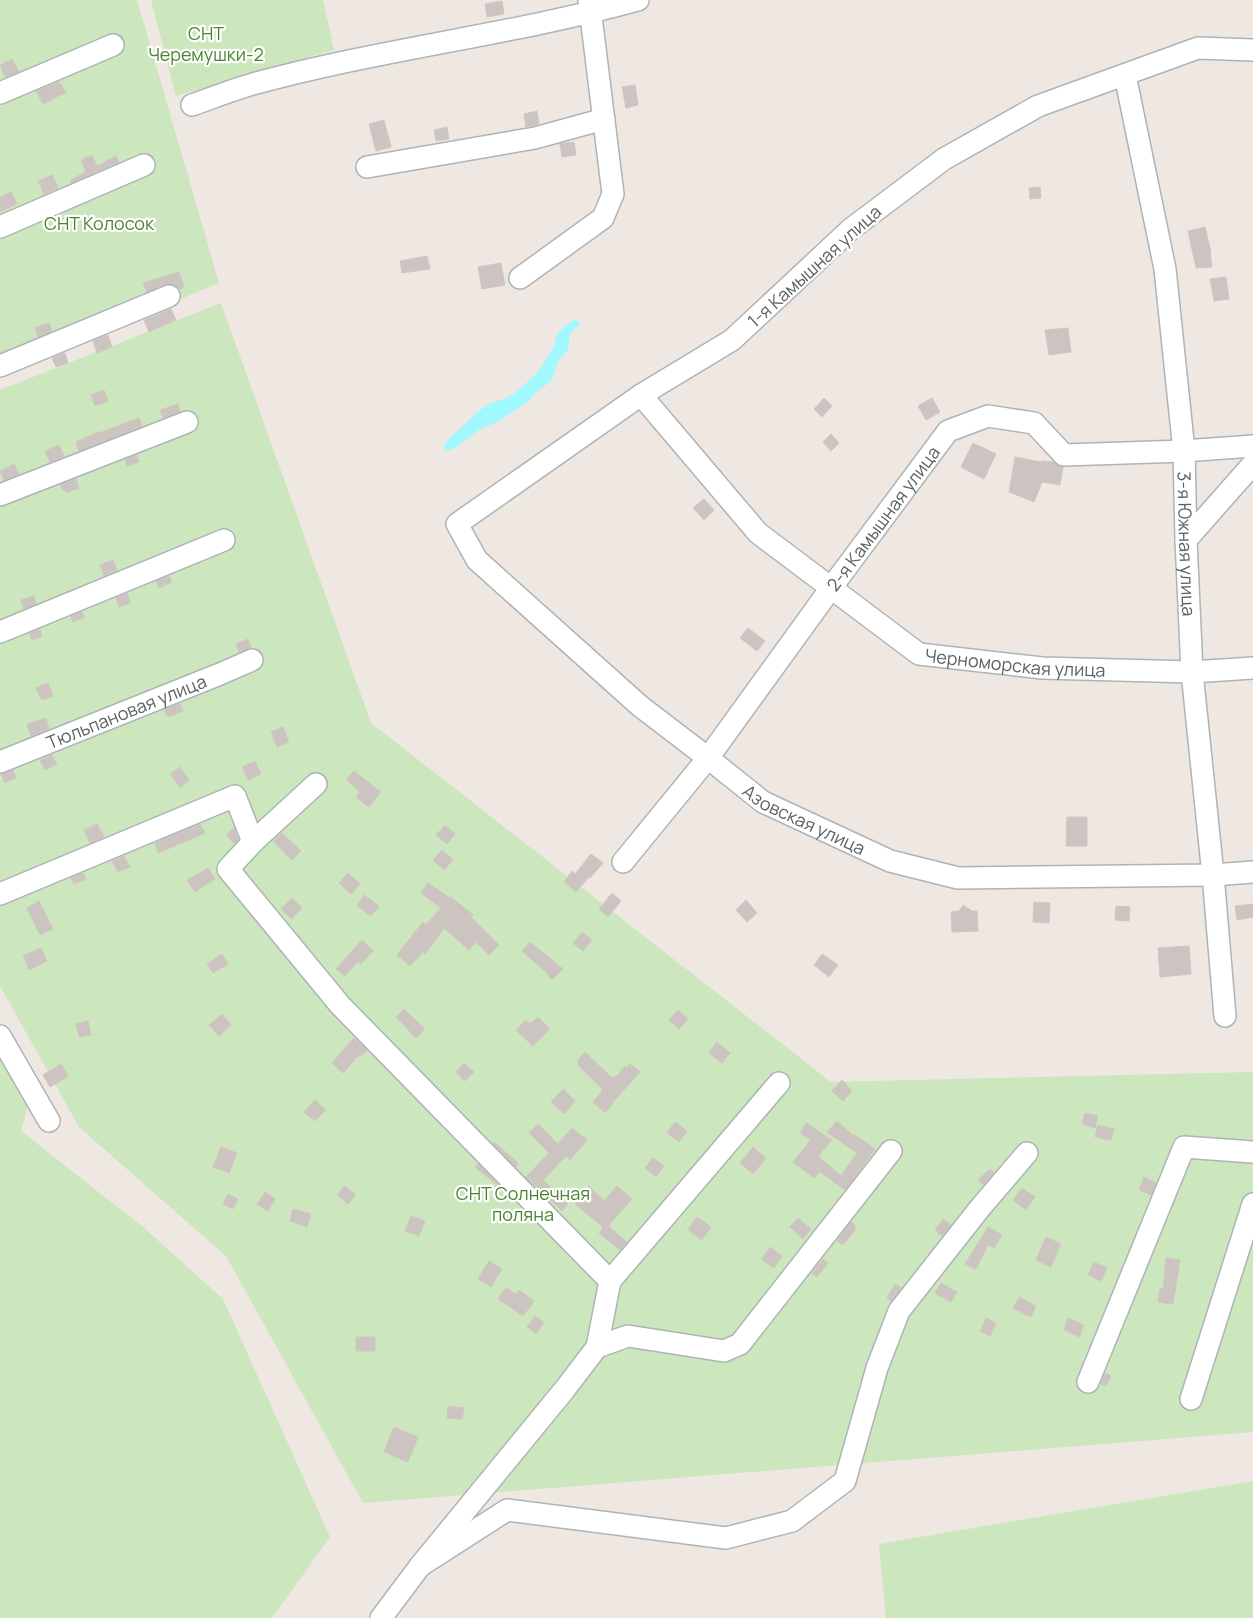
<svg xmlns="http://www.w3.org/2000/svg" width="1253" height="1618" font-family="Manrope,sans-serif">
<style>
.green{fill:#cce6be}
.water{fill:#a1f8ff}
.building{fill:#cbc4c1;stroke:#d3c6c0}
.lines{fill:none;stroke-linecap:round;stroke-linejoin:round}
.minor-casing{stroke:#aeb4b5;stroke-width:24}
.minor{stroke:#fff;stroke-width:21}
.labels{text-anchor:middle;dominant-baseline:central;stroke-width:4.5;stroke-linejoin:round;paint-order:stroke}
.park-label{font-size:18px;fill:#4b8431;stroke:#fff}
.street-label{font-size:18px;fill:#5a6263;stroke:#fff}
</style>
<rect width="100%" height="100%" fill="#eee7e2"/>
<g class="green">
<path d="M0,0H137L219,283L0,374Z"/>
<path d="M151,0H323L334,50L176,96Z"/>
<path d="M221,303L371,723L831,1082L1253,1072V1432L363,1503L226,1256L79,1127L0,986V390Z"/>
<path d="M0,1050L28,1105L21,1131L143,1227L223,1299L330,1537L272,1618H0Z"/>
<path d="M1253,1481V1618H886L879,1544Z"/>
</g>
<path class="water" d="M576,319L580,323L570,334L568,350L558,361L551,381L534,394L530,400L499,421L479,430L456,447L447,451L444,448L445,443L471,418L488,404L504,399L514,394L535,375L542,366L554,346L557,334L565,326Z"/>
<g class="building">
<path d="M502,1L504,14L487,17L485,4Z"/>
<path d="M12,59L19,72L5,77L0,65Z"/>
<path d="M59,82L66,92L43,104L36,91Z"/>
<path d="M635,85L638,105L626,108L622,87Z"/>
<path d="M537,111L539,124L526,127L524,114Z"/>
<path d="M384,120L391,147L376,151L369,124Z"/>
<path d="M447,127L449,139L436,141L434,130Z"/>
<path d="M574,142L576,155L562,157L560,144Z"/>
<path d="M92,155L97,166L116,156L119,162L71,183L70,180L86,172L81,160Z"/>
<path d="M52,175L58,188L44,194L38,181Z"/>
<path d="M1040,187L1041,198L1030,199L1029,188Z"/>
<path d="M11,192L17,204L0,212V197Z"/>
<path d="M1205,227L1211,252H1210L1212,267L1196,268L1188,231Z"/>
<path d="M427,256L430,269L402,273L400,261Z"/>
<path d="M501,263L505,285L482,289L478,267Z"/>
<path d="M179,272L184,287L179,289L170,284L147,292L143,283Z"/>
<path d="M1226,277L1229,299L1214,301L1210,279Z"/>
<path d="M171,309L176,320L149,332L144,320Z"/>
<path d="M49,323L52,331L38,337L35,328Z"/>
<path d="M1068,328L1071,352L1049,355L1045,330Z"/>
<path d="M108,335L112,347L97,353L93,341Z"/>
<path d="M65,353L68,363L56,367L52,358Z"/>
<path d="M104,390L108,401L95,406L91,395Z"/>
<path d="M824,398L832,406L822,417L814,409Z"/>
<path d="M932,398L940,412L926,420L918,406Z"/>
<path d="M178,404L180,411L163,418L160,410Z"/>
<path d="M139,418L142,426L79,451L76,442L98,432L99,433Z"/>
<path d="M831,434L839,443L831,451L823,442Z"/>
<path d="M973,443L996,454L984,479L961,467Z"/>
<path d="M59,445L64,456L50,462L45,451Z"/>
<path d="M137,455L139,462L127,466L125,460Z"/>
<path d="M1015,457L1041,462L1042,461L1054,462L1063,467L1060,485L1042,482L1034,502L1009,492Z"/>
<path d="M14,464L19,474L4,480L0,471Z"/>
<path d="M76,479L79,488L66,493L65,489L62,490L60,485Z"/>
<path d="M704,499L714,510L704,520L693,508Z"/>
<path d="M113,560L117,570L104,576L100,565Z"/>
<path d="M169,576L172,582L159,588L156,581Z"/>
<path d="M127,593L130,603L119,607L116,598Z"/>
<path d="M34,596L36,604L24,609L21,600Z"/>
<path d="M82,612L84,618L73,622L71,616Z"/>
<path d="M748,628L765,641L757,651L740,638Z"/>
<path d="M40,629L42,636L32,640L29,633Z"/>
<path d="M248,639L251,648L239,652L236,644Z"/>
<path d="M48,683L53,696L42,700L36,688Z"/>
<path d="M180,704L183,711L168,717L164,710Z"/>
<path d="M46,718L49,729L31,736L27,724Z"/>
<path d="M283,727L289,742L277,747L271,732Z"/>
<path d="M52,755L57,764L45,770L40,760Z"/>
<path d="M255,761L261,774L248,780L242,767Z"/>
<path d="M180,767L189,780L180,787L170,774Z"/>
<path d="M13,770L16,778L5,783L1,774Z"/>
<path d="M354,771L381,792L369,807L356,797L360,792L346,779Z"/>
<path d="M1067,817H1087V846H1066Z"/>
<path d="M97,824L104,837L90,843L84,830Z"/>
<path d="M200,824L205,833L158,853L155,843Z"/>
<path d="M445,825L455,834L447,844L436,835Z"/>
<path d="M234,828L238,839L235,844L226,835Z"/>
<path d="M282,833L301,851L292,860L273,841Z"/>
<path d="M442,850L453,860L444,870L433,860Z"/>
<path d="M591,854L603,863L590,878L589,877L576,892L564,882L572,871L575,874Z"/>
<path d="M124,856L130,867L118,872L112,861Z"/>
<path d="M208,868L215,879L195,892L187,880Z"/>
<path d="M83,873L86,879L74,884L71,878Z"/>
<path d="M348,873L360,884L351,894L339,883Z"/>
<path d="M428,883L450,898L451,897L473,915L471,917L499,945L489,955L476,942L469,950L444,928L425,954L423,952L410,966L397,955L423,922L426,925L441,908L421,893Z"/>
<path d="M612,893L621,901L608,917L599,909Z"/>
<path d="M364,895L379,906L371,916L357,906Z"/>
<path d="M292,898L302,908L291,919L281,909Z"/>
<path d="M746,900L757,913L747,922L736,910Z"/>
<path d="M39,901L53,929L40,935L27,908Z"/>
<path d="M1034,902L1050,903L1049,923L1033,922Z"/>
<path d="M1253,904V917L1237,920L1235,906Z"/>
<path d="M963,905L972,911H977L978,931L952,932L951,912L959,911Z"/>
<path d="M1116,906L1130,907L1129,921L1115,920Z"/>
<path d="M582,932L592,940L583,951L573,943Z"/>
<path d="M362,940L373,951L361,964L358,961L345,976L336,969Z"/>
<path d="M530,942L563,969L552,980L545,971L522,951Z"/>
<path d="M1189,946L1191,974L1160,977L1158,948Z"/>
<path d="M41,948L47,961L29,970L23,956Z"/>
<path d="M222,954L228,964L213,973L207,964Z"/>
<path d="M822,954L838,965L829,977L814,965Z"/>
<path d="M404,1009L425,1029L416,1038L396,1017Z"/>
<path d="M678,1010L688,1019L679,1029L669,1020Z"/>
<path d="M222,1014L231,1025L219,1036L209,1025Z"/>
<path d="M538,1017L550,1029L533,1046L516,1030L526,1020L530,1024Z"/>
<path d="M88,1021L91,1035L79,1037L76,1024Z"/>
<path d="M354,1038L367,1050L360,1057L358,1056L343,1073L332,1063Z"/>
<path d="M717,1042L730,1053L722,1063L709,1053Z"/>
<path d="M585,1052L612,1078L614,1076L616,1077L625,1066L627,1068L630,1064L640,1072L612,1103H613L605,1113L593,1102L603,1090L578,1065V1060Z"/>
<path d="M464,1063L474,1072L465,1081L456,1072Z"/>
<path d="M61,1064L68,1076L50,1087L43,1075Z"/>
<path d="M842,1080L852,1091L843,1101L832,1091Z"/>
<path d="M563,1089L575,1101L564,1114L551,1102Z"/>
<path d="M315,1100L326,1110L315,1121L304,1112Z"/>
<path d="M1085,1113L1098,1116L1095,1128L1082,1124Z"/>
<path d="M837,1121L854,1136L855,1135L875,1149L845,1190L820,1172L814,1178L793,1162L811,1140L800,1133L806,1123L832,1140L818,1156L841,1176L857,1153L827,1132Z"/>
<path d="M675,1122L687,1131L679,1142L667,1133Z"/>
<path d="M538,1124L558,1144L572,1128L587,1140L570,1160L566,1156L543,1180L568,1204L562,1211L526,1177L549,1153L529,1133Z"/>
<path d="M1098,1125L1114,1129L1111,1140L1095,1137Z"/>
<path d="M494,1142L518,1163L516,1167L493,1144Z"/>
<path d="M221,1147L237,1153L229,1173L213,1167Z"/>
<path d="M753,1147L766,1158L753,1174L740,1163Z"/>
<path d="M653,1158L664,1166L656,1177L645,1168Z"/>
<path d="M478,1164L500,1187L475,1167Z"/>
<path d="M990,1169L994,1173L983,1185L978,1180Z"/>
<path d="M1144,1177L1156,1183L1151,1195L1139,1190Z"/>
<path d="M344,1186L356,1195L348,1204L337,1195Z"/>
<path d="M589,1186L604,1201L617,1186L632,1199L608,1226L627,1242L620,1250L599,1233L603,1227L575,1204Z"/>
<path d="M1022,1188L1035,1197L1026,1210L1013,1200Z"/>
<path d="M265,1192L275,1199L268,1211L257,1204Z"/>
<path d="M228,1194L238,1199L233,1209L223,1204Z"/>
<path d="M293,1209L311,1214L307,1227L290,1221Z"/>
<path d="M411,1216L425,1221L419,1236L405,1231Z"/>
<path d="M697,1217L711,1227L702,1240L688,1230Z"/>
<path d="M798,1218L811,1229L803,1239L790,1227Z"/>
<path d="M943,1219L951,1225L942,1236L935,1230Z"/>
<path d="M851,1222L855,1225V1230L843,1245L837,1241Z"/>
<path d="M988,1227L1002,1235L994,1248L988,1245L976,1269L965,1264Z"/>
<path d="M1046,1237L1061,1244L1051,1267L1036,1260Z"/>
<path d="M770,1247L782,1256L774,1268L761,1259Z"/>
<path d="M1166,1258L1180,1260L1173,1304L1158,1302L1160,1289H1163Z"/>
<path d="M823,1259L828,1263L817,1277L812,1273Z"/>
<path d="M489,1261L502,1269L491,1287L478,1279Z"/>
<path d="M1094,1262L1107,1268L1101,1281L1088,1275Z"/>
<path d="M941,1283L957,1292L951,1302L935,1293Z"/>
<path d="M895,1284L901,1288L891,1301L887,1298Z"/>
<path d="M506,1288L516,1294L519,1290L534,1301L523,1316L498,1299Z"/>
<path d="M1019,1297L1036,1306L1031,1317L1013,1308Z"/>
<path d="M535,1316L544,1322L536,1334L527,1327Z"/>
<path d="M986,1318L996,1323L990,1336L980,1331Z"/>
<path d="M1068,1318L1084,1325L1079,1337L1064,1330Z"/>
<rect x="356" y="1337" width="19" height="14"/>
<path d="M1105,1373L1111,1376L1106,1386L1101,1384Z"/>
<path d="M448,1406L464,1408L462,1419L447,1418Z"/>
<path d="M394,1427L418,1437L408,1462L384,1452Z"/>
</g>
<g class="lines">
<g class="minor-casing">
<g id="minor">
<path id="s1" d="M1253,50L1198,48L1038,106L944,159L851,229L732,340L641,395L457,524L477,560L640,706L708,758L763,802L890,861L958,878L1213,875L1253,872"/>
<path id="s2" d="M1125,75L1165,269L1184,451L1186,540L1192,672L1213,875L1225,1016"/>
<path d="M0,93L113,45"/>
<path d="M192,105C212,98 232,90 253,84C380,49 511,35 638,0"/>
<path d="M367,167L535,138L604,119"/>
<path d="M0,227L144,165"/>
<path d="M520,278L603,218L613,194L589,0"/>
<path d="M0,366L169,296"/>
<path id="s3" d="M641,395L758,533L919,654L1042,668L1192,672L1253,668"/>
<path d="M0,495L187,422"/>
<path d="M1186,540L1253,464"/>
<path d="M0,632L224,540"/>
<path id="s4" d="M0,762L220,674L252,660"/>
<path d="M253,842L316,784"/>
<path id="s5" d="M623,862L708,758L831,588L948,431L988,416L1034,423L1064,455L1184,451L1253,446"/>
<path d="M0,894L235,796L253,842L228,869L340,1005L610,1281L597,1347"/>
<path d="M0,1036L49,1121"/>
<path d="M610,1281L779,1083"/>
<path d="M1088,1382L1184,1147L1253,1152"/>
<path d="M1191,1399L1253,1204"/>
<path d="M420,1566L507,1510L726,1538L792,1521L845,1481L877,1368L899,1311L980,1208L1027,1153"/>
<path d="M381,1618L420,1566L565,1389L597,1347L628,1336L724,1351L740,1344L891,1151"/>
</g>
</g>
<use href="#minor" class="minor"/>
</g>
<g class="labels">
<g class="park-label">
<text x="206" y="33">СНТ<tspan x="206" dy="21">Черемушки-2</tspan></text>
<text x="99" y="223">СНТ Колосок</text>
<text x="523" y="1193">СНТ Солнечная<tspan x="523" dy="21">поляна</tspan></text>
</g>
<g class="street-label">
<text transform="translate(814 266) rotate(-42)">1-я Камышная улица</text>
<text stroke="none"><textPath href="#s5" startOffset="431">2-я Камышная улица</textPath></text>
<text stroke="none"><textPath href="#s2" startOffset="474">3-я Южная улица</textPath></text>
<text stroke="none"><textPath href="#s3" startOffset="479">Черноморская улица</textPath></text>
<text stroke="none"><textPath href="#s4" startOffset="136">Тюльпановая улица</textPath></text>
<text stroke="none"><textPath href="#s1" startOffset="1404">Азовская улица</textPath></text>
</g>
</g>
</svg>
